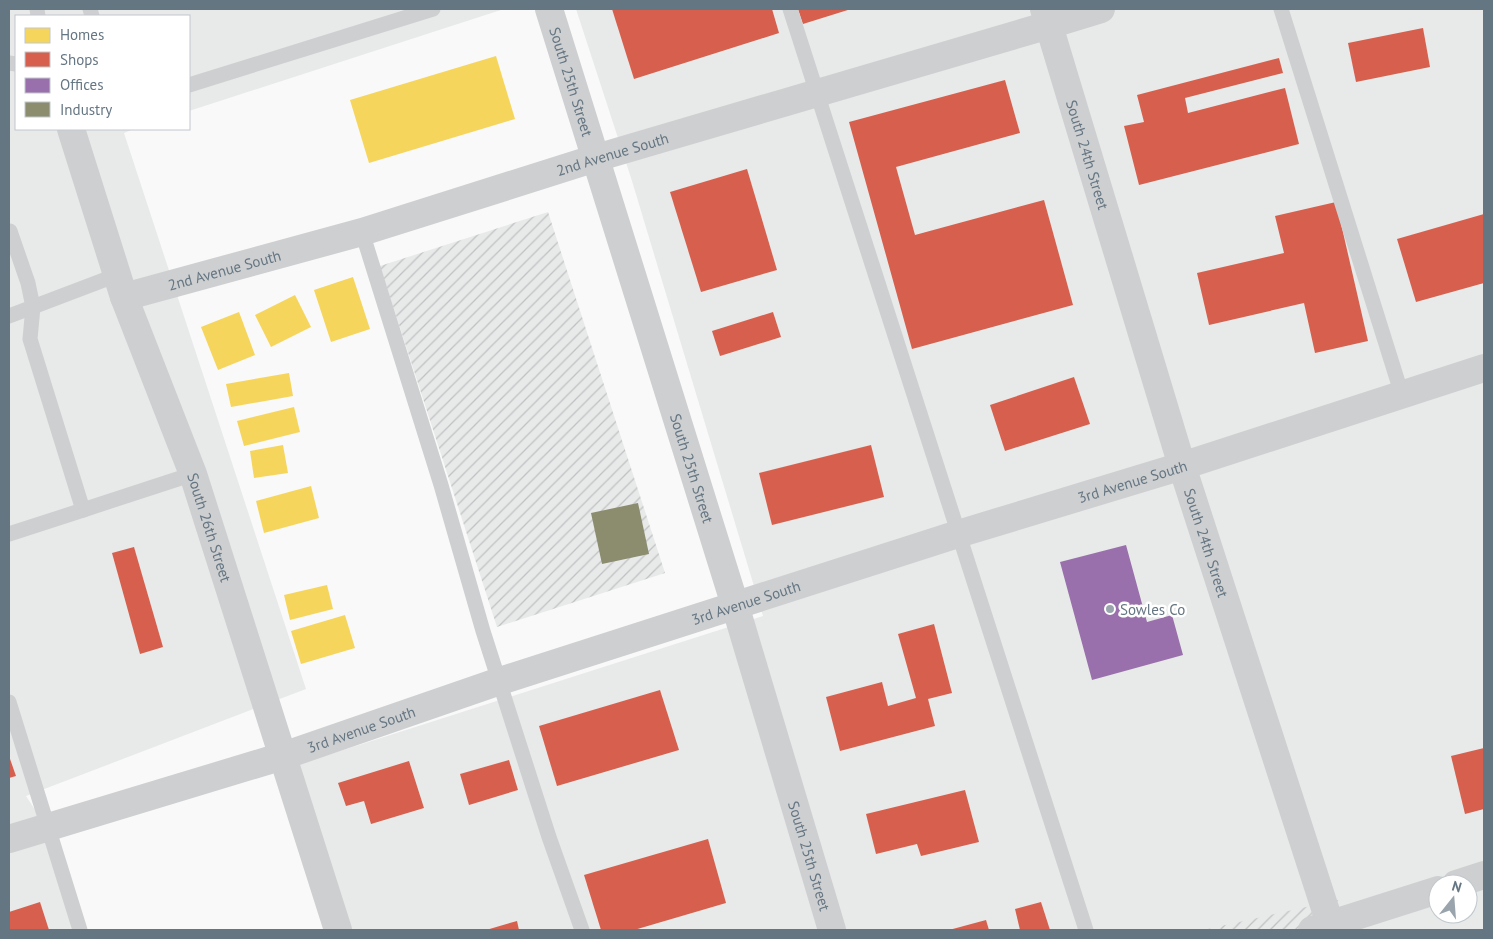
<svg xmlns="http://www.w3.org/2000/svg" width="1493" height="939" font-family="'PT Sans',sans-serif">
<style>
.built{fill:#e8e9e9;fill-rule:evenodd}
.industrial{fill:url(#industrial-furrows)}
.homes{fill:#f6d55c}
.shops{fill:#d6604d}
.offices{fill:#9970ab}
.industry{fill:#8c8c6e}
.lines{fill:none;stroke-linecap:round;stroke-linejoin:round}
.service{stroke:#cecfd0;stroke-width:15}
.minor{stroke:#cecfd0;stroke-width:28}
.tertiary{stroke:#cecfd0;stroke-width:28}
.poi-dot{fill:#99a4ac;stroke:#fff;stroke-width:2}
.labels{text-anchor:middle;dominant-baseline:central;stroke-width:5;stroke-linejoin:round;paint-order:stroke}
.street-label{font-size:15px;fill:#657683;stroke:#fff}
.poi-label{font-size:15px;fill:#657683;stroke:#fff;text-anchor:start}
</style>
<defs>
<pattern id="industrial-furrows" width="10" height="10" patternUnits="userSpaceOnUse" patternTransform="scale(1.25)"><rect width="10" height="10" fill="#e8e9e9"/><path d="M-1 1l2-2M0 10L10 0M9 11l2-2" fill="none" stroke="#c0c1c2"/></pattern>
</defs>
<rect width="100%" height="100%" fill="#f9f9f9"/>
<g class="built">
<path d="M9,9H504L189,111V16H16V129H134L124,133L306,689L26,796L47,828L80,930H9Z"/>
<path d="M576,9H1484V930H338L287,768L763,616L632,181ZM1438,884H1468V914H1438Z"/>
</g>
<g class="industrial">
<path d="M548,212L665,573L497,627L380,266Z"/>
<path d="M1338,900L1349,930H1203Z"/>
</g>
<g class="homes">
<path d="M496,56L515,119L369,163L350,100Z"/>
<path d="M353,277L370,329L331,342L314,290Z"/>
<path d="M295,295L311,327L271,347L255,315Z"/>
<path d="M239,312L255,355L218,370L201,327Z"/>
<path d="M289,373L293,396L231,407L226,384Z"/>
<path d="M294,407L300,432L244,446L237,421Z"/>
<path d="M283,445L288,473L254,478L250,451Z"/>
<path d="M311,486L319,518L264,533L256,501Z"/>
<path d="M327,585L333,609L290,620L284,595Z"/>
<path d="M345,615L355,648L301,664L291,631Z"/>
</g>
<g class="shops">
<path d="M612,9H772L779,33L634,79Z"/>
<path d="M798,9H851L803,24Z"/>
<path d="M1423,28L1430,67L1356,82L1348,43Z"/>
<path d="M1279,58L1283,73L1185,98L1188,113L1285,88L1299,144L1139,185L1124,126L1144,122L1137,95Z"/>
<path d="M1005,80L1020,133L896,167L915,235L1044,200L1073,305L912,349L849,122Z"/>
<path d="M747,169L777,270L701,292L670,192Z"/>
<path d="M1336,202L1368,341L1315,353L1304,303L1209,325L1197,273L1284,253L1275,216Z"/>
<path d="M1484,214V283L1416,302L1397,239Z"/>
<path d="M773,312L781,337L720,356L712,331Z"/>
<path d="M1074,377L1090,424L1005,451L990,405Z"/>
<path d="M871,445L884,497L772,525L759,473Z"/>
<path d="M134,547L163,647L140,654L112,553Z"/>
<path d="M934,624L952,693L928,699L935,726L840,751L826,697L882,682L888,706L916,698L898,634Z"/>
<path d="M660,690L679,750L557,786L539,726Z"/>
<path d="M1484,748V809L1465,814L1451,756Z"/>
<path d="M9,756L16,776L9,778Z"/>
<path d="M509,760L518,790L469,805L460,774Z"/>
<path d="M409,761L424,808L371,824L364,801L346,806L338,783Z"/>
<path d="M965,790L979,842L921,856L917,844L876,854L866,814Z"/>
<path d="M708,839L726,903L634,930H601L584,875Z"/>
<path d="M40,902L49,930H9V912Z"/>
<path d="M1041,902L1050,930H1020L1015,909Z"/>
<path d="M986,920L989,930H949Z"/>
<path d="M517,921L519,930H486Z"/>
</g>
<path class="offices" d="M1126,545L1147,622L1172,615L1183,655L1092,680L1060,562Z"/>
<path class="industry" d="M638,503L649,554L602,564L591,513Z"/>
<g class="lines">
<g class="service">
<path d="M37,9L38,16"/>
<path d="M90,9L92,16"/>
<path d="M790,9L1086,930"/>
<path d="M1281,9L1402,395"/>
<path d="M9,63L16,64"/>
<path d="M189,85L433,9"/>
<path d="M362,232L441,485L483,631L549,837L582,930"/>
<path d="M9,316L117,275"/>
<path d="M83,510L193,474"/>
<path d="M9,534L83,510L30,339L33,307L28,283L10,231"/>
<path d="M9,702L80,930"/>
</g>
<g class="minor">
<path id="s1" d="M1044,9L1182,466L1332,930"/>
<path id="s2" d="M71,129L124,297L193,474L338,930"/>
<path id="s3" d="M124,297L362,232L596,158L1049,25L1101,9"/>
<path id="s4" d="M9,839L283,756L500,681L958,534L1182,466L1484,368"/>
<path d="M1456,884L1484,875"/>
<path d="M1312,930L1438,890"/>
</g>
<path class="tertiary" id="s5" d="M549,9L735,605L832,930"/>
</g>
<circle class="poi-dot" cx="1110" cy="609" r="5"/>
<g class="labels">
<g class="street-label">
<text stroke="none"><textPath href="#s5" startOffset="76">South 25th Street</textPath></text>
<text stroke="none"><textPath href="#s3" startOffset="509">2nd Avenue South</textPath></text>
<text stroke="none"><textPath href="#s1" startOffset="152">South 24th Street</textPath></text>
<text stroke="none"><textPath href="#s3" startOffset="104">2nd Avenue South</textPath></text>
<text stroke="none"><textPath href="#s5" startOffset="481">South 25th Street</textPath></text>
<text stroke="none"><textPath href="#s4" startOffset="1179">3rd Avenue South</textPath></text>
<text stroke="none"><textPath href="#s2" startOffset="422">South 26th Street</textPath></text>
<text stroke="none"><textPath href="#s1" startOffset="558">South 24th Street</textPath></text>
<text stroke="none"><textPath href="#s4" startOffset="774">3rd Avenue South</textPath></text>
<text stroke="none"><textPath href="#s4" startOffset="369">3rd Avenue South</textPath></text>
<text stroke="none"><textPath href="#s5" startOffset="886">South 25th Street</textPath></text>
</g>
<g class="poi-label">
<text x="1120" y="609">Sowles Co</text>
</g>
</g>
<rect width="1493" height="939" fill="none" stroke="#657683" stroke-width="20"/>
<rect x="15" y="15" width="175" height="115" fill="#ffffff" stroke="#c1c8cd"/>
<rect x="25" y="28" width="25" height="15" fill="#f6d55c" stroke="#c1c8cd"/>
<text x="60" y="40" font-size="15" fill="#657683">Homes</text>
<rect x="25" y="52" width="25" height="15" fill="#d6604d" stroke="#c1c8cd"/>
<text x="60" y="65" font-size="15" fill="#657683">Shops</text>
<rect x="25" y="78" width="25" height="15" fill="#9970ab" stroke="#c1c8cd"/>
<text x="60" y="90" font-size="15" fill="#657683">Offices</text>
<rect x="25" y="102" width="25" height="15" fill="#8c8c6e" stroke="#c1c8cd"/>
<text x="60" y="115" font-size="15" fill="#657683">Industry</text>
<g transform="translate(1453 899) rotate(17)"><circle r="24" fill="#ffffff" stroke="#c1c8cd"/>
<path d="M0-4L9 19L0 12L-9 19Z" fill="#99a4ac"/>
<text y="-8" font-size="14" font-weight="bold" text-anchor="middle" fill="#657683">N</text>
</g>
</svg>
